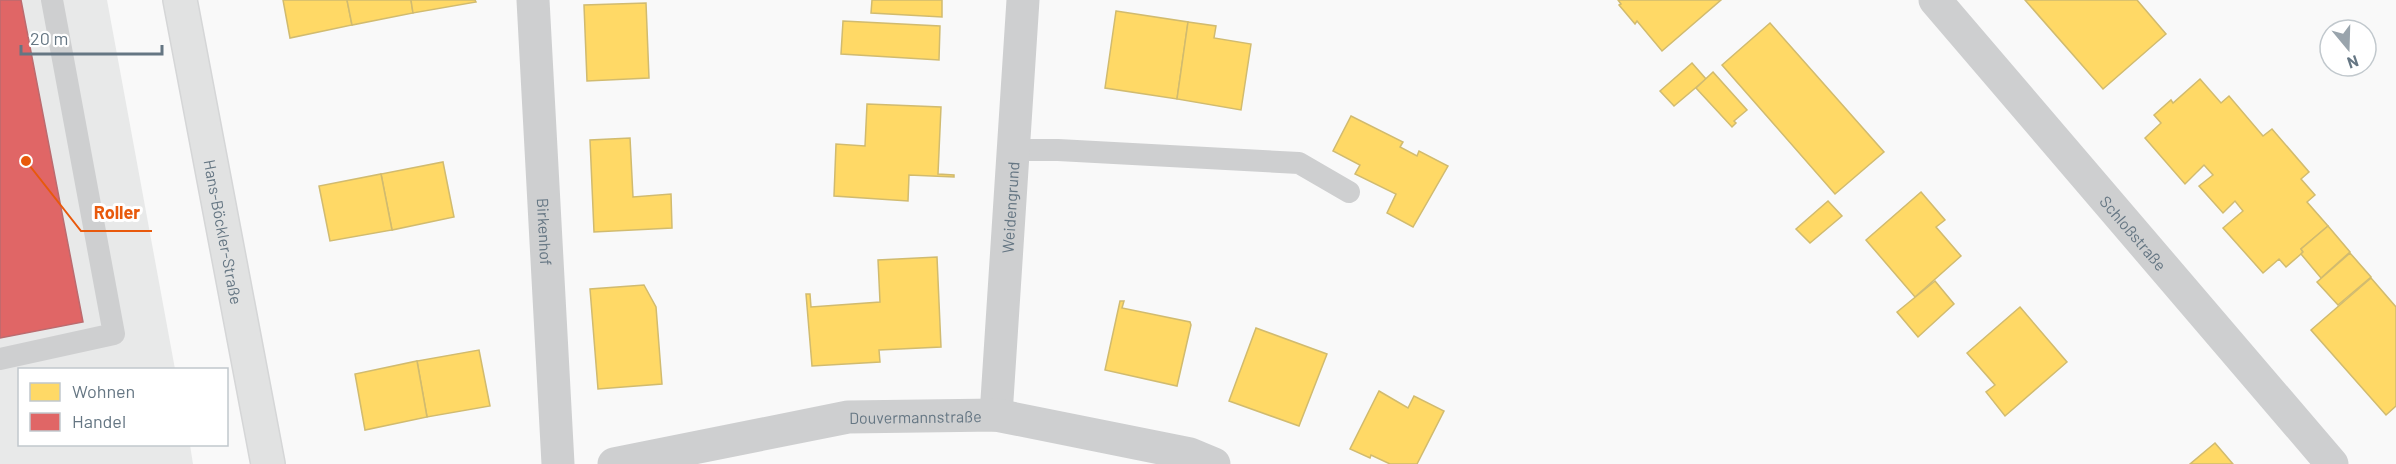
<svg xmlns="http://www.w3.org/2000/svg" width="2396" height="464" font-family="Barlow,sans-serif">
<style>
.built{fill:#e8e9e9}
.homes{fill:#ffd966;stroke:#d1bb6f;stroke-width:1.5}
.shops{fill:#e06666;stroke:#bb6b6f;stroke-width:1.5}
.lines{fill:none;stroke-linecap:round;stroke-linejoin:round}
.secondary-casing{stroke:#d5d6d7;stroke-width:36}
.service{stroke:#cecfd0;stroke-width:22}
.minor{stroke:#cecfd0;stroke-width:33}
.secondary{stroke:#e1e2e2;stroke-width:33}
.labels{text-anchor:middle;dominant-baseline:central;stroke-width:6;stroke-linejoin:round;paint-order:stroke}
.street-label{font-size:16px;fill:#657683;stroke:#fff}
.leader{fill:none;stroke:#e8590c;stroke-width:2}
.callout-dot{fill:#e8590c;stroke:#fff;stroke-width:2}
.callout-label{font-size:18px;text-anchor:middle;font-weight:bold;fill:#e8590c;stroke:#fff;stroke-width:6;stroke-linejoin:round;paint-order:stroke}
</style>
<rect width="100%" height="100%" fill="#f9f9f9"/>
<path class="built" d="M0,0H107L175,369L20,370V444L190,445L193,464H0Z"/>
<g class="homes">
<path d="M283,0H347L352,25L290,38Z"/>
<path d="M347,0H411L413,13L352,25Z"/>
<path d="M411,0H475L476,2L413,13Z"/>
<path d="M872,0H942V17L871,13Z"/>
<path d="M1618,0H1721L1662,51L1637,21L1635,24L1619,5L1621,4Z"/>
<path d="M2025,0H2137L2166,34L2103,89Z"/>
<path d="M646,3L649,78L587,81L584,5Z"/>
<path d="M1116,11L1188,22L1177,99L1105,88Z"/>
<path d="M843,21L940,26L939,60L841,54Z"/>
<path d="M1188,22L1216,26L1214,38L1251,44L1241,110L1177,99Z"/>
<path d="M1770,23L1884,152L1835,194L1722,65Z"/>
<path d="M1692,63L1706,79L1674,106L1660,91Z"/>
<path d="M1713,72L1747,110L1734,121L1736,123L1732,127L1696,88Z"/>
<path d="M2200,79L2221,103L2229,96L2263,136L2272,129L2309,172L2301,179L2315,195L2307,202L2328,226L2301,249L2303,252L2301,254L2286,267L2279,259L2263,273L2223,228L2243,211L2235,201L2223,213L2199,186L2213,175L2204,165L2185,184L2145,138L2161,123L2154,115L2171,100L2173,103Z"/>
<path d="M867,104L941,107L938,174L954,175V177L909,175L908,201L834,196L836,144L865,146Z"/>
<path d="M1351,116L1403,142L1400,147L1417,156L1419,151L1448,166L1413,227L1387,213L1396,194L1355,174L1360,165L1333,151Z"/>
<path d="M630,138L633,197L671,194L672,228L594,232L590,140Z"/>
<path d="M443,162L454,217L392,230L381,174Z"/>
<path d="M381,174L392,230L330,241L319,186Z"/>
<path d="M1921,192L1945,220L1936,227L1961,256L1915,297L1866,240Z"/>
<path d="M1828,201L1842,216L1810,243L1796,229Z"/>
<path d="M2328,226L2350,252L2321,278L2301,254L2303,252L2301,249Z"/>
<path d="M2350,253L2371,277L2338,305L2317,282Z"/>
<path d="M937,257L941,347L879,350L880,362L812,366L806,294H810L811,307L880,302L878,260Z"/>
<path d="M2371,278L2396,307V406L2386,415L2311,330Z"/>
<path d="M1935,281L1954,304L1918,337L1897,312Z"/>
<path d="M644,285L656,307L662,384L598,389L590,289Z"/>
<path d="M1120,301H1124L1122,308L1190,322L1191,325L1177,386L1105,370Z"/>
<path d="M2020,307L2067,362L2005,416L1986,392L1995,385L1967,353Z"/>
<path d="M1256,328L1327,354L1299,426L1229,401Z"/>
<path d="M479,350L490,406L427,417L417,361Z"/>
<path d="M417,361L427,417L365,430L355,374Z"/>
<path d="M1379,391L1408,408L1414,396L1444,411L1417,464H1390L1371,455L1370,458L1350,449Z"/>
<path d="M2215,443L2233,464H2190Z"/>
</g>
<path class="shops" d="M0,0H21L83,322L0,338Z"/>
<g class="lines">
<g class="secondary-casing">
<g id="secondary">
<path id="s5" d="M180,0L268,464"/>
</g>
</g>
<g class="service">
<path d="M1013,150H1058L1299,163L1349,192"/>
<path d="M0,359L114,334L52,0"/>
</g>
<g class="minor">
<path id="s1" d="M533,0L558,464"/>
<path id="s2" d="M1935,0L2332,464"/>
<path id="s3" d="M996,415L1023,0"/>
<path id="s4" d="M614,464L848,417L996,415L1190,454L1214,464"/>
</g>
<use href="#secondary" class="secondary"/>
</g>
<g class="labels">
<g class="street-label">
<text stroke="none"><textPath href="#s3" startOffset="208">Weidengrund</textPath></text>
<text stroke="none"><textPath href="#s5" startOffset="236">Hans-Böckler-Straße</textPath></text>
<text stroke="none"><textPath href="#s1" startOffset="232">Birkenhof</textPath></text>
<text stroke="none"><textPath href="#s2" startOffset="306">Schloßstraße</textPath></text>
<text stroke="none"><textPath href="#s4" startOffset="306">Douvermannstraße</textPath></text>
</g>
</g>
<path class="leader" d="M26 161L81 231H152"/>
<circle class="callout-dot" cx="26" cy="161" r="6"/>
<g class="callout-label">
<text x="117" y="219">Roller</text>
</g>
<rect x="18" y="368" width="210" height="78" fill="#ffffff" stroke="#c1c8cd" stroke-width="1.5"/>
<rect x="30" y="383" width="30" height="18" fill="#ffd966" stroke="#c1c8cd" stroke-width="1.5"/>
<text x="72" y="398" font-size="18" fill="#657683">Wohnen</text>
<rect x="30" y="413" width="30" height="18" fill="#e06666" stroke="#c1c8cd" stroke-width="1.5"/>
<text x="72" y="428" font-size="18" fill="#657683">Handel</text>
<g transform="translate(2348 48) rotate(161)"><circle r="28" fill="#ffffff" stroke="#c1c8cd" stroke-width="1.5"/>
<path d="M0-4.5L10 22L0 15L-10 22Z" fill="#99a4ac"/>
<text y="-9" font-size="16" font-weight="bold" text-anchor="middle" fill="#657683">N</text>
</g>
<path d="M21 45v9h141v-9" fill="none" stroke="#657683" stroke-width="3"/>
<text x="30" y="45" font-size="18" fill="#657683" stroke="#ffffff" stroke-width="4.5" paint-order="stroke">20 m</text>
</svg>
